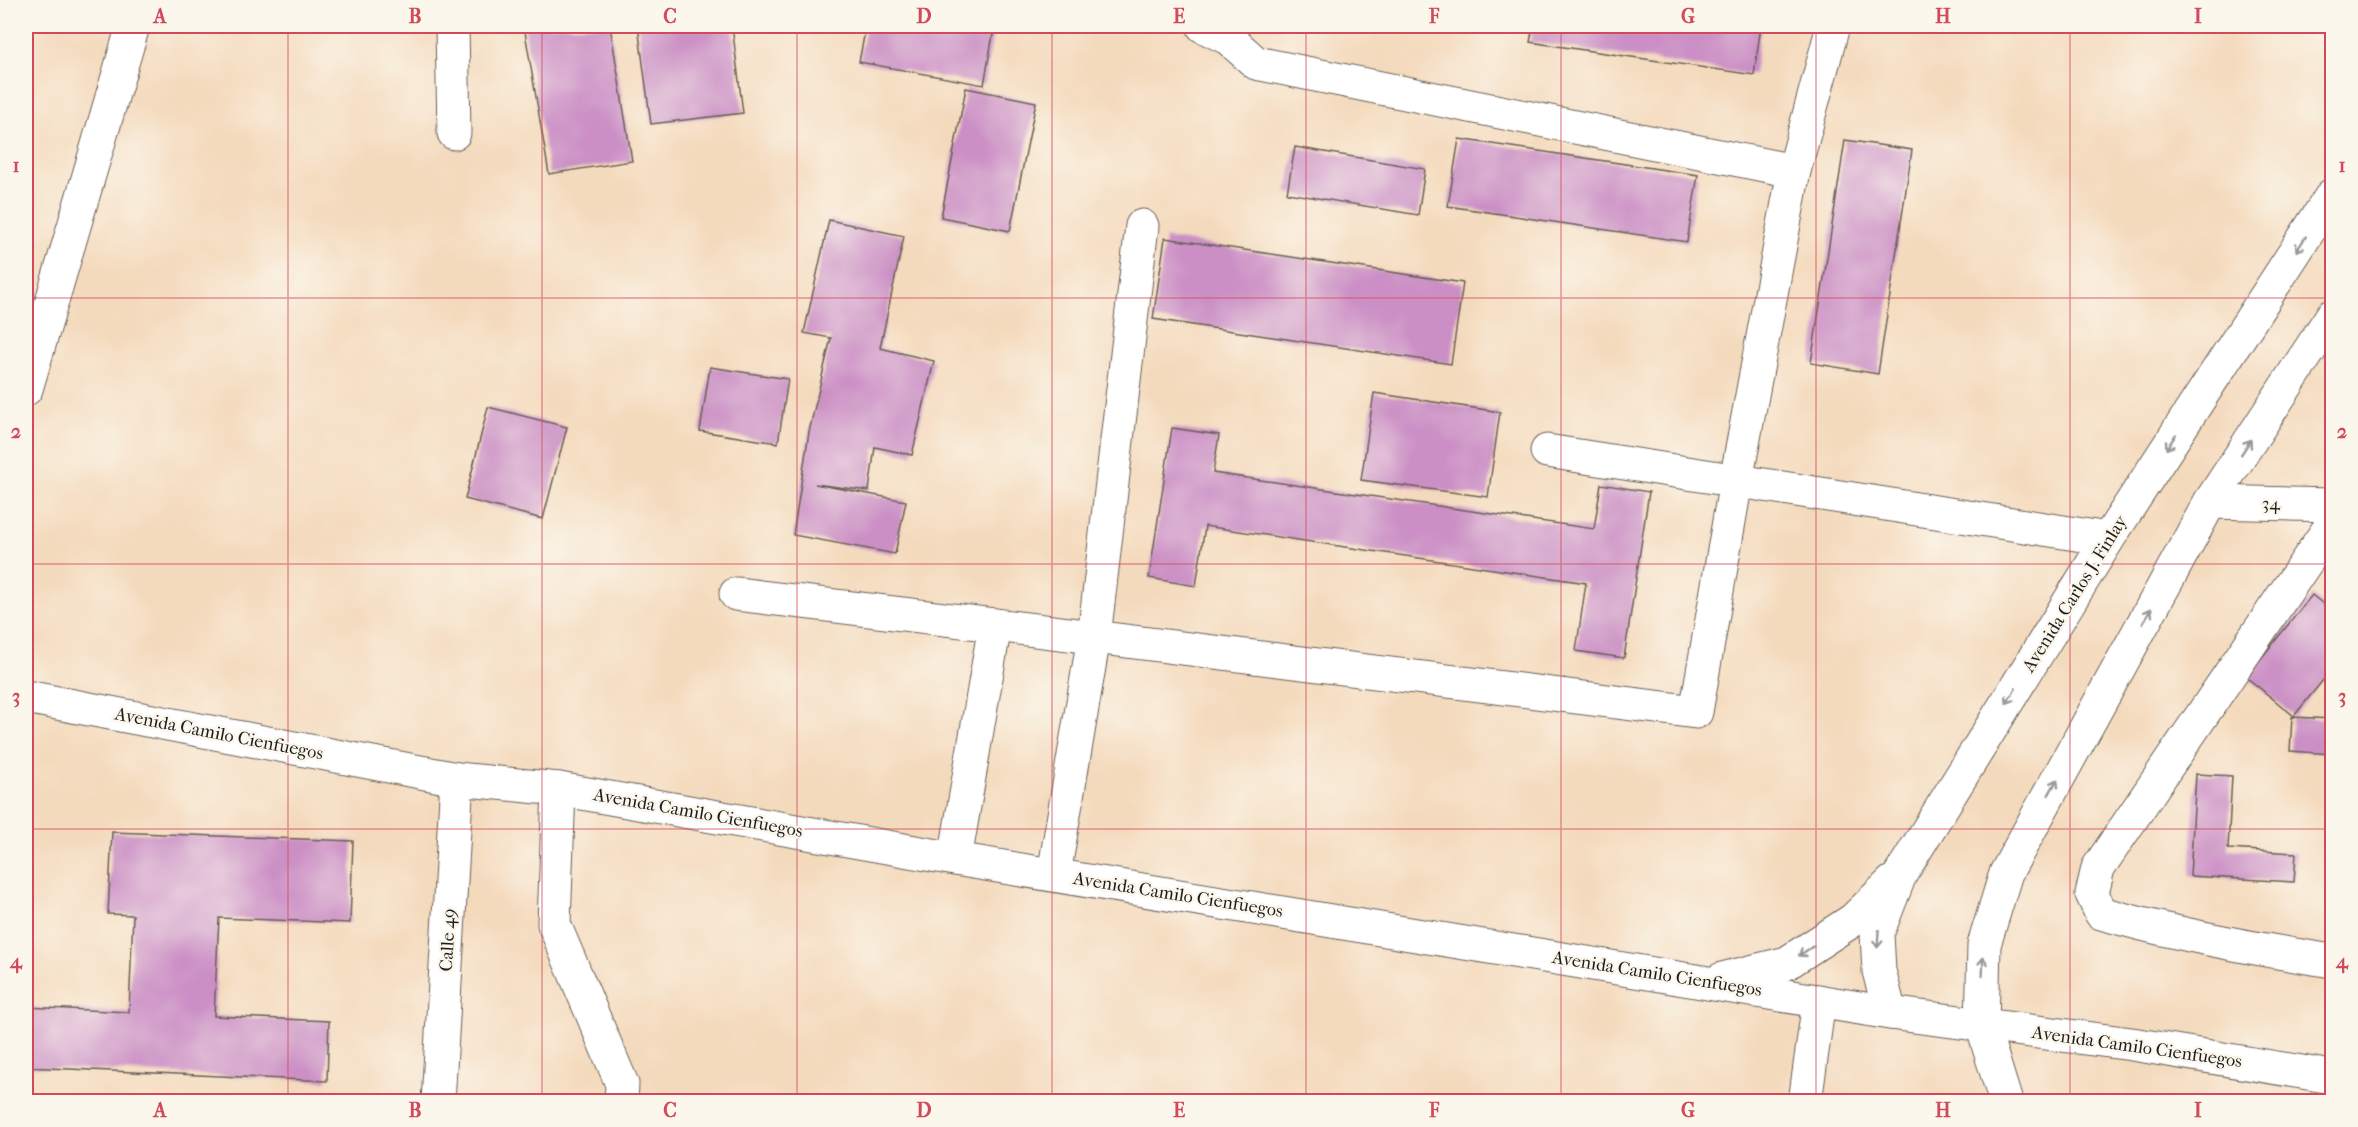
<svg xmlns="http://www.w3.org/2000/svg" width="2358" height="1127" font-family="'IM FELL French Canon',serif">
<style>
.building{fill:#cb8fc5}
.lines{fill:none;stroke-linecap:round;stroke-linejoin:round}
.minor-casing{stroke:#685e54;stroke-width:35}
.major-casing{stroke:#685e54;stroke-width:35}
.minor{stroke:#fff;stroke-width:33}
.major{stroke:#fff;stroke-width:33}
.oneway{stroke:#999}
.grid{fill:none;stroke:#d1495b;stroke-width:1.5;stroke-opacity:0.55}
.labels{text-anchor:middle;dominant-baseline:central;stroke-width:5;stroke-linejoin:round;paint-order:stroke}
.street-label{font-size:18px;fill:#1c1c1c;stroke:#fbf7ec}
.neatline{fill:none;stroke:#d1495b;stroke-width:2}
.grid-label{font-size:20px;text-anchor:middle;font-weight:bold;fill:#d1495b}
</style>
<rect width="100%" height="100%" fill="#fbf7ec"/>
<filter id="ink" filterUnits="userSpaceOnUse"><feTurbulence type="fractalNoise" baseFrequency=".0167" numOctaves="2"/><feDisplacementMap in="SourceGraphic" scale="12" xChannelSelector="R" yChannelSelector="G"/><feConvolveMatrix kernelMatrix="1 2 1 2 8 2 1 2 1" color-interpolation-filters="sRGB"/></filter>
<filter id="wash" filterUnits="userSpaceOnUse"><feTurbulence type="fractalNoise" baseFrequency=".008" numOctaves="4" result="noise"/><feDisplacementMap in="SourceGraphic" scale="24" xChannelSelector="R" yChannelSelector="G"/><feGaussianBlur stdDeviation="1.35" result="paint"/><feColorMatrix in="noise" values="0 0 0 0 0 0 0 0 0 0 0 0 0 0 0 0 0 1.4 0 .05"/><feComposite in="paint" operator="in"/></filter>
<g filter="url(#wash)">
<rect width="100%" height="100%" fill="#f4dabd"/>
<g id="blocks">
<g class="building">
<path d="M524,26H610L632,161L549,174Z"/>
<path d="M638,26H732L743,113L651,124Z"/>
<path d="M866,26H978L994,29L984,85L859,62Z"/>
<path d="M1533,26H1761L1754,75L1530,42Z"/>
<path d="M966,88L1036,102L1010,231L941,217Z"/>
<path d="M1459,139L1698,175L1687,242L1448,206Z"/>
<path d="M1845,140L1912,150L1878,374L1811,363Z"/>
<path d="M1295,147L1425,169L1418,215L1287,193Z"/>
<path d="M829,220L904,236L880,348L934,361L912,455L875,447L869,491L815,484L906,501L895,554L793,535L809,432L831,338L804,333Z"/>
<path d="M1165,238L1463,283L1451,364L1153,319Z"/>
<path d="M710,367L788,379L778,443L700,431Z"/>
<path d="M1374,393L1500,412L1488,497L1361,480Z"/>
<path d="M488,407L567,427L543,519L465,499Z"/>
<path d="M1172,428L1219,435L1213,473L1594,529L1601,484L1649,492L1624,658L1576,651L1586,583L1205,526L1196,586L1149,578Z"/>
<path d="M2312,595L2332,611V669L2294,716L2246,677Z"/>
<path d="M2292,717L2332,719V754L2290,751Z"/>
<path d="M2196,774L2232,776L2228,849L2296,853L2294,882L2190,876Z"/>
<path d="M112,832L353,841L350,923L219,918L214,1016L329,1021L327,1081L26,1067V1007L129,1012L133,915L108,914Z"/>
</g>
</g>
</g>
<g filter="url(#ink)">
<use href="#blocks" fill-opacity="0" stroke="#685e54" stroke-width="1.5"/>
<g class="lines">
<g class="minor-casing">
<g id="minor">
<path d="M452,26L454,133"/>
<path d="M1794,171L1833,26"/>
<path d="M26,389L133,26"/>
<path d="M1547,451L2108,539"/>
<path d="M2210,502L2332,505"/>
<path d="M2332,524L2098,868L2092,894L2101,913C2176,935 2255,949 2332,961"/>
<path d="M736,594L1094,637L1142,226"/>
<path d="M559,789L554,924L622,1084L621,1102"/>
<path d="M955,859L995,625"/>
<path d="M1054,874L1094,637L1696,712L1736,481L1794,171L1256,63L1228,38L1203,26"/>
<path d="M1982,1025L2006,1102"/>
<path d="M438,1102L457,779"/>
<path d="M1805,1102L1819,1001"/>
</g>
</g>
<g class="major-casing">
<g id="major">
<path d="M26,697L457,779L559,789L955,859L1890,1013L2132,1044L2332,1077"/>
<path d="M1722,979L1787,963L1853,920L1892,882"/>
<path d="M1890,1013L1879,971L1877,934L1900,875L2108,539L2332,195"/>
<path d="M1982,1025L1984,945L2006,873L2210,502L2332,316"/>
</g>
</g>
<use href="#minor" class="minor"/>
<use href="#major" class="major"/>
</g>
<defs><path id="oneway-shaft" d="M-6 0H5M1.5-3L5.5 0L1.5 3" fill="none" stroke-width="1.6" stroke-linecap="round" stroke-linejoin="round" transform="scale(1.5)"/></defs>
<g class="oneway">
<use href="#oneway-shaft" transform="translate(2301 244) rotate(123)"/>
<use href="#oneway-shaft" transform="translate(2171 442) rotate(123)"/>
<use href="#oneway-shaft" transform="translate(2246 447) rotate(-57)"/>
<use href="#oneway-shaft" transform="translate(2147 616) rotate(-61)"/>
<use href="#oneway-shaft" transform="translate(2011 696) rotate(122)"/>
<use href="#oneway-shaft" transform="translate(2053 787) rotate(-61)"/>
<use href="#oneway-shaft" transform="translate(1878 939) rotate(94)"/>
<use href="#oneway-shaft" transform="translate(1806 951) rotate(147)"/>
<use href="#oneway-shaft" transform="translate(1983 966) rotate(-88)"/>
</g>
</g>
<path class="grid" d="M288,26V1102M542,26V1102M797,26V1102M1052,26V1102M1306,26V1102M1561,26V1102M1816,26V1102M2070,26V1102M26,298H2332M26,564H2332M26,829H2332"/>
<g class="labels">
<g class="street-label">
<text transform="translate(2271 504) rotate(2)">34</text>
<text transform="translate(2075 594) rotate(-58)">Avenida Carlos J. Finlay</text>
<text transform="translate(219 734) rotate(11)">Avenida Camilo Cienfuegos</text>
<text transform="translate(698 813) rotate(10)">Avenida Camilo Cienfuegos</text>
<text transform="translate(1178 895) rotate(9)">Avenida Camilo Cienfuegos</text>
<text transform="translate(448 940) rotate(-87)">Calle 49</text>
<text transform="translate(1657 974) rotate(9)">Avenida Camilo Cienfuegos</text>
<text transform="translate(2137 1047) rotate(8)">Avenida Camilo Cienfuegos</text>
</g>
</g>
<rect width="2358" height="1127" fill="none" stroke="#fbf7ec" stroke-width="66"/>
<rect x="33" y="33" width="2292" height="1061" class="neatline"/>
<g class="grid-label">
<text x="160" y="23">A</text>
<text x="415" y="23">B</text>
<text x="670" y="23">C</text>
<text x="924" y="23">D</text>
<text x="1179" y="23">E</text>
<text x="1434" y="23">F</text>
<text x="1688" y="23">G</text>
<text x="1943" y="23">H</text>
<text x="2198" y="23">I</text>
<text x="16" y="172">1</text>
<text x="2342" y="172">1</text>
<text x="16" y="438">2</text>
<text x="2342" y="438">2</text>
<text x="16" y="703">3</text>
<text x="2342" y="703">3</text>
<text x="16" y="968">4</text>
<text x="2342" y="968">4</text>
<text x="160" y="1117">A</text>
<text x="415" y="1117">B</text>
<text x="670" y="1117">C</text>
<text x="924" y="1117">D</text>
<text x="1179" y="1117">E</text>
<text x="1434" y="1117">F</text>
<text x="1688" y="1117">G</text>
<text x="1943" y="1117">H</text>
<text x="2198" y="1117">I</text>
</g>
</svg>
